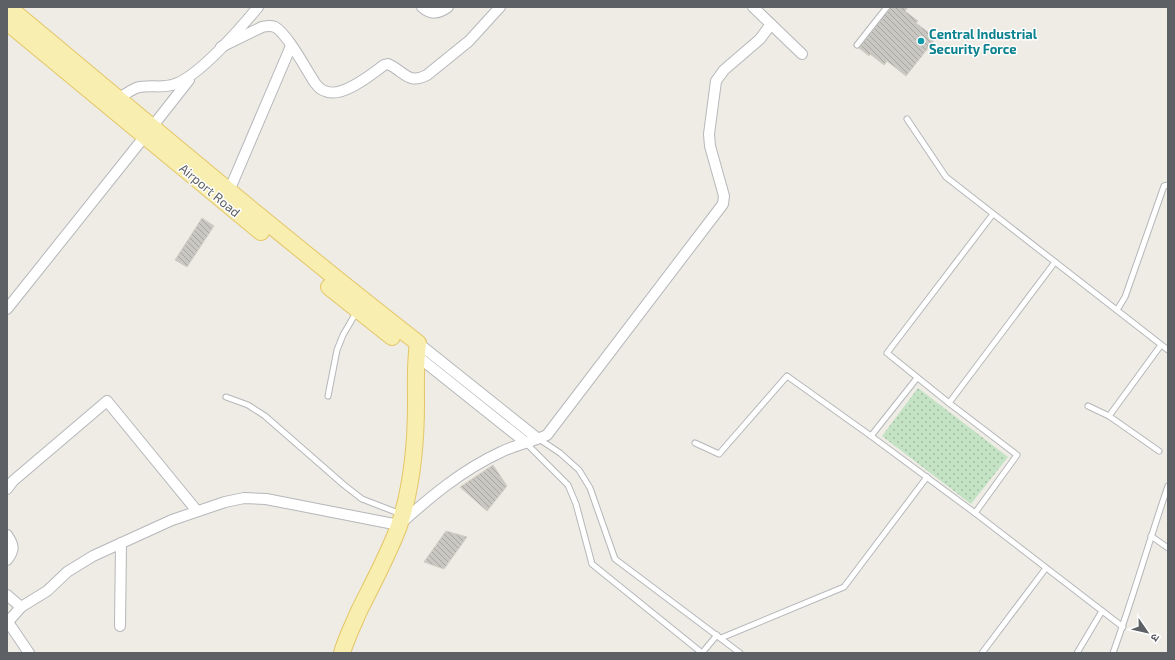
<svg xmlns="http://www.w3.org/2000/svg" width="1175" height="660" font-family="'Exo 2','Noto Sans Devanagari',sans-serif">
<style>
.grass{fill:url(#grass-dots)}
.building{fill:url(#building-back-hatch);stroke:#d2cec4}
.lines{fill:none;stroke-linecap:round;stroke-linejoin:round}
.service-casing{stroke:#b5b7ba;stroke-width:7}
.minor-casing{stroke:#b5b7ba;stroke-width:12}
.primary-casing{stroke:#e4c667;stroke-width:18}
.service{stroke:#fff;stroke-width:5}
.minor{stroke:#fff;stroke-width:10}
.primary{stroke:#f7eeb0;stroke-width:16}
.culture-dot{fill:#0f9aa8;stroke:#fff;stroke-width:1.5}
.labels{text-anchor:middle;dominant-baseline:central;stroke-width:3;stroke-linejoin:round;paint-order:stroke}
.culture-label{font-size:13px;font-weight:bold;fill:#0d838f;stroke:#fff;text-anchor:start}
.street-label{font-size:13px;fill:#5d6064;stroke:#fff}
</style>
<defs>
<pattern id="grass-dots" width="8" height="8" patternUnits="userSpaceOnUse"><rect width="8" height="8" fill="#c4e3c5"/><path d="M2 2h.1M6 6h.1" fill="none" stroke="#a2bba4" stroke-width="1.8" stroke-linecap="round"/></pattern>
<pattern id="building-back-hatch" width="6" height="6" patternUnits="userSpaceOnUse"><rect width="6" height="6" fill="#c9c7c2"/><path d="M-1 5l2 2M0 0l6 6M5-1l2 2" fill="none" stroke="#a6a5a1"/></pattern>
</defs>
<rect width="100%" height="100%" fill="#eeece5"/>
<path class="grass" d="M918,388L1008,457L971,504L882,436Z"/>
<g class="building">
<path d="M891,7H908L905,11L918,21L916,23L936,38L906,76L887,61L884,65L870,54L869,56L859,48Z"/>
<path d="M202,218L214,226L187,267L175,260Z"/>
<path d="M493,465L507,486L487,511L460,487Z"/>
<path d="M446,531L467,537L444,569L424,562Z"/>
</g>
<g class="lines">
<g class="service-casing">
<g id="service">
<path d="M857,45L887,7"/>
<path d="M907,119L946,177L1168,350"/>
<path d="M993,214L887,353L949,403L1055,262"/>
<path d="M1117,310L1125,297L1164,186L1168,185"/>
<path d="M328,396L337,350L343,335L357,311"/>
<path d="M226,397L248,405L265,416L344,485L362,499L401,514"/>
<path d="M949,403L1017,455L975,513"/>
<path d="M1088,406L1109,416L1161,345"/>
<path d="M1109,416L1159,451"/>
<path d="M871,436L975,513L1123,627"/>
<path d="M539,439L560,453L579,470L590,488L615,559L740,653"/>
<path d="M525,442L568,485L576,504L592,564L702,653"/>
<path d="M695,443L719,454L787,376L871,436L917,378"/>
<path d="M1151,536L1168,548"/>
<path d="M721,638L844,587L927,477"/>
<path d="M702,653L717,635"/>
<path d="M982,653L1046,568"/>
<path d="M1077,653L1102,611"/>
<path d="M1113,653C1133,598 1149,541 1168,486"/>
</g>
</g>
<g class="minor-casing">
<g id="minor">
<path d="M422,7C431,15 438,14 448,7"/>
<path d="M753,7L802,54"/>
<path d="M221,47L262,27C267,26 270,25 275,27C287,33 307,71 315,83C318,87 321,90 325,91C341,99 371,75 384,65L388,64C404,71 408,85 427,75L469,41L500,7"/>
<path d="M115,101C121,97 129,91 136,88C149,84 162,89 175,84C199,76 241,28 258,7"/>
<path d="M152,127L189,80"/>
<path d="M229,191L291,46"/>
<path d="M7,309L145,136"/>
<path d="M418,343L537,438"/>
<path d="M416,355L525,442"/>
<path d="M7,489L13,481L107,401L197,511"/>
<path d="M7,535C14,545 15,550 7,560"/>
<path d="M7,595L21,607"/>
<path d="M8,622L29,653"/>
<path d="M7,623L21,607L47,591L67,572L93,556L172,520L225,502L244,498L266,499L399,525C430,497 462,470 501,452C515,445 532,442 547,435L723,204L724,196L710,146L709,134L716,81L724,70L760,39L771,24"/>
<path d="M120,626L121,543"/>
</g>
</g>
<g class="primary-casing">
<g id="primary">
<path d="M8,7C144,120 278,234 418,343C415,363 416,383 416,403C416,444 412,487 399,526C388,555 373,583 359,611C353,625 346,639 342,653"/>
<path d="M7,22L261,232"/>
<path d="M329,287L392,337"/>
</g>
</g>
<use href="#service" class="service"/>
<use href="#minor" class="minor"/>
<use href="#primary" class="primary"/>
</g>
<circle class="culture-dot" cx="921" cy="41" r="4"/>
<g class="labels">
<g class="culture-label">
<text x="929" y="34">Central Industrial<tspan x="929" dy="15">Security Force</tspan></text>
</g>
<g class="street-label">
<text transform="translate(210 190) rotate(40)">Airport Road</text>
</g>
</g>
<rect width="1175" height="660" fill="none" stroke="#5d6064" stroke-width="16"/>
<g transform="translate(1147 632) rotate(124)" stroke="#ffffff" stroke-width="3" paint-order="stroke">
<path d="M0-3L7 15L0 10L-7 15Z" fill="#5d6064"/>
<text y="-6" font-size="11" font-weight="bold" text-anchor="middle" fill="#5d6064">उ</text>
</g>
</svg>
